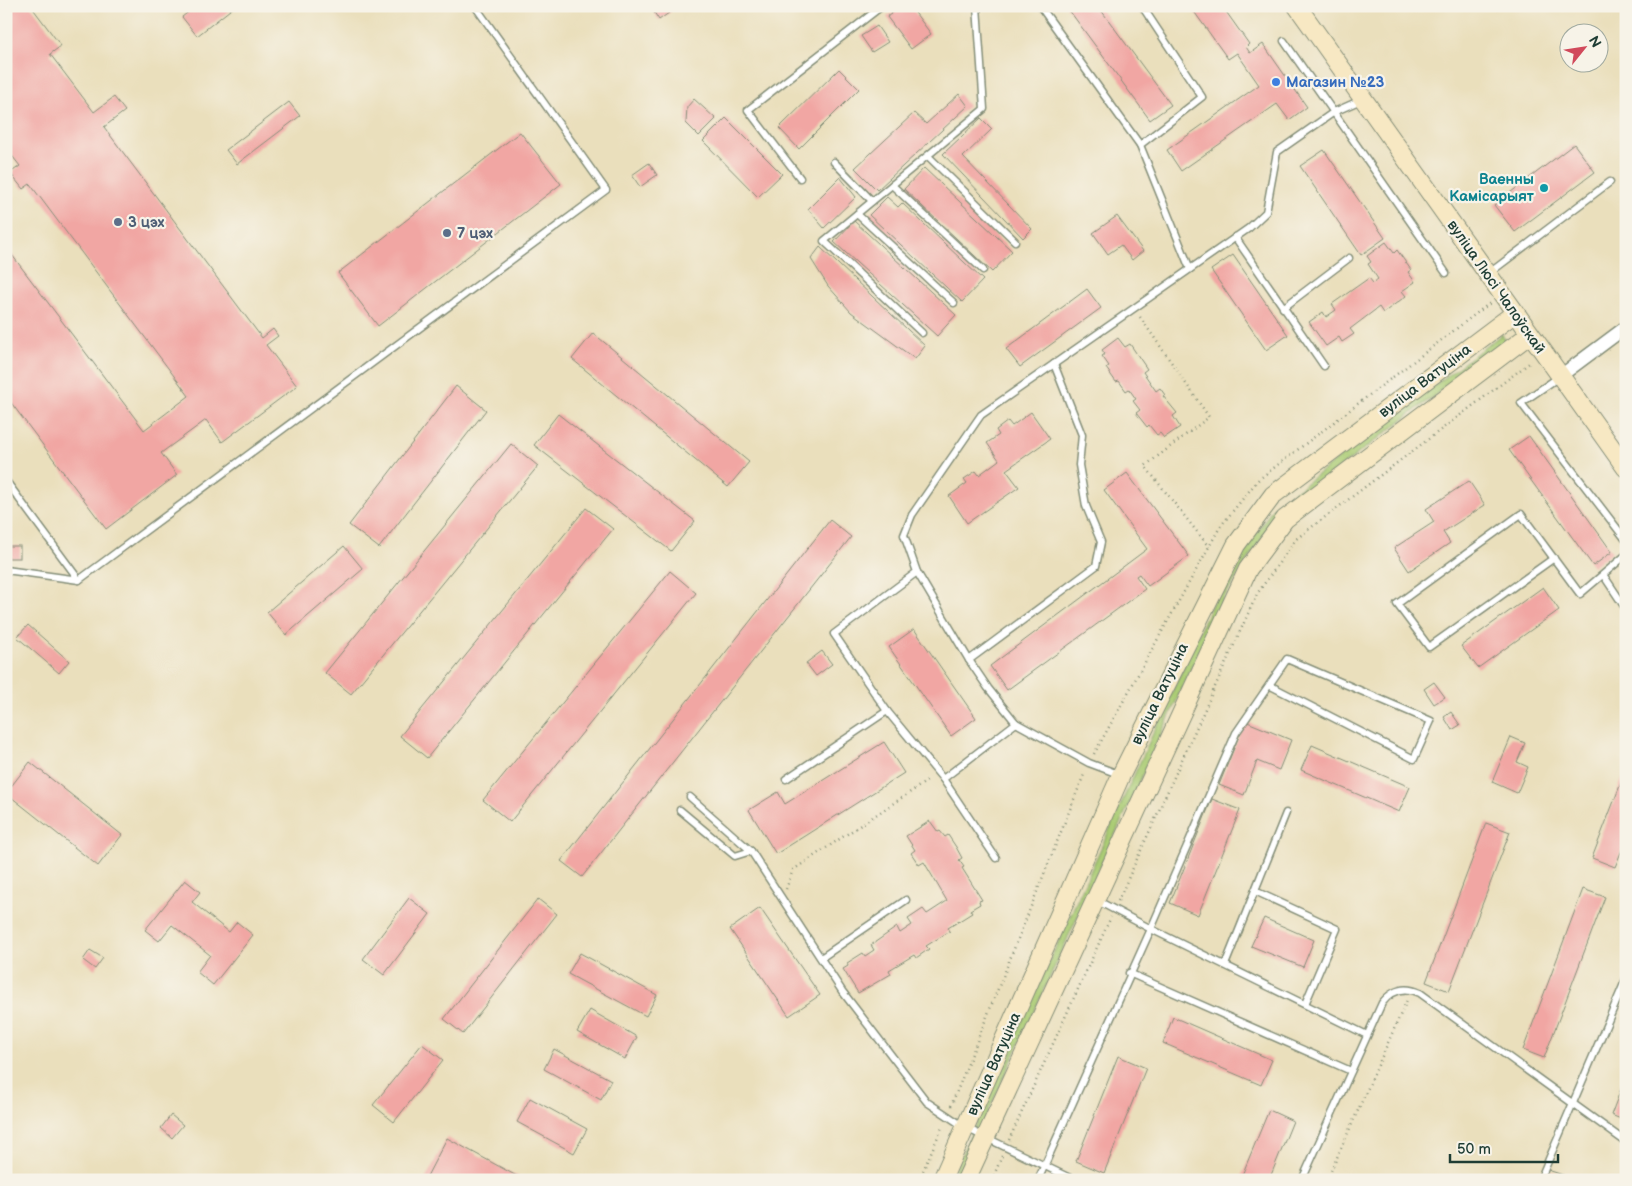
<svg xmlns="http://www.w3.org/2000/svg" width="1632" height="1186" font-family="'Balsamiq Sans',sans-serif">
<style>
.green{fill:#abcc74;stroke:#658454}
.building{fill:#f1a6a3}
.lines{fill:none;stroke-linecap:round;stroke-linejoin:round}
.lane-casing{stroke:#848e78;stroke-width:9}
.street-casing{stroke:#848e78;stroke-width:15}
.secondary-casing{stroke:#848e78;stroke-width:20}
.path{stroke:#848e78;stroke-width:2.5;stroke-dasharray:1 4;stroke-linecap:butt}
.lane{stroke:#fff;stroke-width:6}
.street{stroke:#fff;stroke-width:12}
.secondary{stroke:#f7e8c3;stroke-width:18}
.shop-dot{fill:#3f7fe0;stroke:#f7f3e8;stroke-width:2}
.culture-dot{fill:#0f9aa8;stroke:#f7f3e8;stroke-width:2}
.service-dot{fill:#5c6f8a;stroke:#f7f3e8;stroke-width:2}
.labels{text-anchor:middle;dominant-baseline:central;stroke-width:4.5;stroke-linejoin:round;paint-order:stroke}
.shop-label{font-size:15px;font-weight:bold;fill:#366cbe;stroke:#f7f3e8;text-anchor:start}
.culture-label{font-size:15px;font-weight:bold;fill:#0d838f;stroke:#f7f3e8;text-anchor:end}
.service-label{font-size:15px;font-weight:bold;fill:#4e5e75;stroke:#f7f3e8;text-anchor:start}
.street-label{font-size:15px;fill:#1f3d34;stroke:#f7f3e8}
</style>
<rect width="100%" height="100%" fill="#f7f3e8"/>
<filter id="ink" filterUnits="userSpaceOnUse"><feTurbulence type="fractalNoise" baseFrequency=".02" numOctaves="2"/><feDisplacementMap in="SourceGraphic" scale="10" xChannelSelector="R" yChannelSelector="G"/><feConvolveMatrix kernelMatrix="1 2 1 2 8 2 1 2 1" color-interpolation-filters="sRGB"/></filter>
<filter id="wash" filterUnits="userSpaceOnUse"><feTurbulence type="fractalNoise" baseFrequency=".0096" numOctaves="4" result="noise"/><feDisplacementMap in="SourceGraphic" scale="20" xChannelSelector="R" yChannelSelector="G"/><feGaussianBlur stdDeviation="1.12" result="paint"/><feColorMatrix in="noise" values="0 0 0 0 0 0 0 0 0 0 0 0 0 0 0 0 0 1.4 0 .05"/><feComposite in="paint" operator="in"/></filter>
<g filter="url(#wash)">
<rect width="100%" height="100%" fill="#eadfbc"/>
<path class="green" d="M1502,334L1505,342L1276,516L1223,599L957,1180H950L1216,595L1272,509Z"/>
<g id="blocks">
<g class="building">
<path d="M6,6H31L61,46L50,54L94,112L114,97L125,111L104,127L262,338L273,329L278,336L266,345L297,386L222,442L206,420L161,453L177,475L106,529L6,396V247L144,430L189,396L30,184L23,189L10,173L20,166L6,148Z"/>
<path d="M196,6H235L197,36L182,17Z"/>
<path d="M650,6H670L673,10L659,20Z"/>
<path d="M901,6H910L931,34L911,49L887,17Z"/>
<path d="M1066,6H1098L1171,105L1150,120Z"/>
<path d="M1190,6H1222L1249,44L1246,47L1250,53L1263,44L1307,107L1289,120L1277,104L1181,171L1167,150L1259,85L1237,53L1228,59Z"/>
<path d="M877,26L888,42L872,52L861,36Z"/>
<path d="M839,69L859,89L799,149L779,128Z"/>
<path d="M959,94L968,106L877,190L855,168L914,113L926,124Z"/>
<path d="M694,99L716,119L699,136L686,123L687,107Z"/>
<path d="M289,102L300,116L237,164L226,150Z"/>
<path d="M726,118L782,174L758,197L703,141Z"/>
<path d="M981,118L992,129L963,157L1032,229L1023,238L943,154Z"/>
<path d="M520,132L561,184L378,326L338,273Z"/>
<path d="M1574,144L1595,172L1515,232L1494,205Z"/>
<path d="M1324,150L1385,238L1361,255L1300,166Z"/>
<path d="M649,163L657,175L640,187L632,175Z"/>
<path d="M924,168L1012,251L992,272L904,189Z"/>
<path d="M840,177L856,197L824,228L808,209Z"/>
<path d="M887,197L898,207L902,203L983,280L962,302L869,215Z"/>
<path d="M1117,216L1143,251L1132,260L1121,245L1108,254L1093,233Z"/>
<path d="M854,221L956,315L937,336L834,242Z"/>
<path d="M1386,242L1394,253L1397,250L1411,270L1408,272L1415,282L1402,291L1406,296L1383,313L1379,307L1350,329L1354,334L1342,342L1339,337L1326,346L1309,322L1323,312L1326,317L1336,310L1332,304L1369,278L1373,283L1378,279L1368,264L1371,262L1367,256Z"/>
<path d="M820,247L925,346L915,359L851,312L828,286L811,259Z"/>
<path d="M1233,255L1288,335L1266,350L1211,270Z"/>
<path d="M1087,289L1101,308L1020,367L1006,349Z"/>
<path d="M593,333L749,462L728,487L572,359Z"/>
<path d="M1118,338L1125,347L1130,344L1147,369L1143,372L1156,391L1160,388L1165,395L1163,396L1177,413L1173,416L1180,427L1164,438L1160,433L1157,435L1149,425L1147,427L1136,413L1140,410L1133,401L1136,399L1129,389L1126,391L1119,381L1116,382L1106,368L1109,366L1102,356L1105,354L1102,350Z"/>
<path d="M456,386L486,410L379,548L349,525Z"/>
<path d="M1031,412L1050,439L1006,470L1019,487L967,523L949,496L967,483L964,479L976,471L979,475L999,460L987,443L999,435L996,430L1008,421L1012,426Z"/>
<path d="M558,414L695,521L671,551L534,445Z"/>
<path d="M1529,436L1612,552L1593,566L1509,450Z"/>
<path d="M511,444L538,466L351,694L325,673Z"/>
<path d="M1127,473L1189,556L1148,586L1139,574L1136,576L1145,589L1007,690L990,666L1147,549L1104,490Z"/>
<path d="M1469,481L1485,505L1443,532L1450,543L1409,571L1394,548L1434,522L1426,509Z"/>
<path d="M586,508L613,529L427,758L400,736Z"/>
<path d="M830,520L851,537L582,877L561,861Z"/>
<rect x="6" y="546" width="14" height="12"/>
<path d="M344,546L363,569L286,635L267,612Z"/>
<path d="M670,571L696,593L510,822L483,800Z"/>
<path d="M1543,587L1559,610L1478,668L1461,646Z"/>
<path d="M28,625L69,661L59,673L17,637Z"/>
<path d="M914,629L976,718L951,736L889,647Z"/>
<path d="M822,651L832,664L816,676L806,663Z"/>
<path d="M1434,682L1445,697L1434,704L1424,689Z"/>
<path d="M1451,712L1460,725L1452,730L1444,717Z"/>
<path d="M1245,721L1291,740L1279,770L1257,761L1244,795L1219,785Z"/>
<path d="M1511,737L1525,743L1517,762L1528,767L1517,793L1492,782Z"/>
<path d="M884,742L904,773L776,854L749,810L778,792L785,804Z"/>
<path d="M1312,745L1410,787L1399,812L1301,770Z"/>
<path d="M30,762L122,835L98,866L6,793Z"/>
<path d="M1626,770V840L1615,867L1592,858Z"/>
<path d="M1212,799L1240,810L1198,915L1170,903Z"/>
<path d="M930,821L938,832L940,831L945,837L948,835L956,847L962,858L959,860L964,867L962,868L982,900L979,901L980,904L970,910L972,913L948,928L950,931L926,946L929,949L916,958L914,955L889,970L891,974L858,993L843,969L848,966L847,963L863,953L865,956L874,950L871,945L897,927L900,933L912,925L908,919L923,909L927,914L947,901L924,862L919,865L911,853L915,850L906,836Z"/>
<path d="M1486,823L1510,832L1449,991L1426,982Z"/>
<path d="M185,880L200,892L192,902L229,932L237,922L253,935L213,985L197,972L210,955L172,925L159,941L145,930Z"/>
<path d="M1583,889L1605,897L1544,1058L1523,1050Z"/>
<path d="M409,898L430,914L384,975L363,959Z"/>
<path d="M538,899L557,914L463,1034L444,1019Z"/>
<path d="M760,908L820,995L789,1016L730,929Z"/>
<path d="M1264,918L1314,940L1303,967L1251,946Z"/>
<path d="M90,950L103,958L95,969L83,960Z"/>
<path d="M580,953L657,995L646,1016L568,974Z"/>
<path d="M590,1010L637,1037L625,1059L577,1032Z"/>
<path d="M1173,1017L1272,1060L1261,1085L1163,1043Z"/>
<path d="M422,1044L443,1060L394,1122L373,1105Z"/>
<path d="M554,1049L611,1080L601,1100L544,1069Z"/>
<path d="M1118,1056L1146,1068L1104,1173L1076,1161Z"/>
<path d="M1626,1076V1121L1611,1115Z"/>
<path d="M530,1098L587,1129L574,1153L517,1122Z"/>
<path d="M1269,1110L1293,1121L1269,1180H1240Z"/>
<path d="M171,1115L183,1125L172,1138L161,1128Z"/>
<path d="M447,1138L524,1180H425Z"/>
<path d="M1548,1170L1566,1176L1564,1180H1545Z"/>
</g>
</g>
</g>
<g filter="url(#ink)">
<use href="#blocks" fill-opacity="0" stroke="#848e78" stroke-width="1"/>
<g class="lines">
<g class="lane-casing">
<g id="lane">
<path d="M1040,6L1140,145"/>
<path d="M1142,6L1202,97L1140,145L1190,269"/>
<path d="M1284,41L1446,273"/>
<path d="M928,156L1015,241"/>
<path d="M834,162L872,201"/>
<path d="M800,178L748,110L882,6"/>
<path d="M892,185L983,270"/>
<path d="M857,214L954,303"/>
<path d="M1235,237L1324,366"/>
<path d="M1488,274L1610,182"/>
<path d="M1283,308L1349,258"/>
<path d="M922,333L824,241L984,109L977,6"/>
<path d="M1559,377L1521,403L1626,540"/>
<path d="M6,481L79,580"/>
<path d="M1554,558L1429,647L1397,604L1521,514L1580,594L1626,555"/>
<path d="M6,570L79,580L606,190L475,6"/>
<path d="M917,572L969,660L988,688L1016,723L1089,763L1121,775"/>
<path d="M1604,576L1626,609"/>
<path d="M969,660L1096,566L1101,542L1086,506L1079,465L1082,435L1054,364"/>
<path d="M786,779L887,711"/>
<path d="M943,779L1016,723"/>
<path d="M690,797L751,851L842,991L927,1102L966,1128L1074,1180"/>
<path d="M680,810L735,856L751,851"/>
<path d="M996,858L943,779L887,711L834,634L917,572L904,535L912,515L981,415L1249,228L1266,212L1277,152L1334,112L1361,100"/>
<path d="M1255,891L1337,929L1305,1004"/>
<path d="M1096,900L1151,929L1236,733L1287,659L1431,721L1414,759L1269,685"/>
<path d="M821,958L906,900"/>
<path d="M1225,965L1286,813"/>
<path d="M1129,973L1351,1071"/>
<path d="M1038,1180L1151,929L1367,1035"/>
<path d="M1302,1180L1382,1003C1392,990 1405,986 1420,993L1626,1142"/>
<path d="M1540,1180L1626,979"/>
</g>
</g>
<g class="street-casing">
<path id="street" d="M1559,377L1626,327"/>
</g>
<g class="secondary-casing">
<g id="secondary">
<path d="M1297,6L1626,468"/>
<path d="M942,1180L1121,775L1236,545L1273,495L1515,313"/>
<path d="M966,1180L1248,569L1285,519L1529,335"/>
</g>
</g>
<g class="path">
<path d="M1140,317L1209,417L1145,466L1209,547"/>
<path d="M1094,754L1220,527L1258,480L1490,303"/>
<path d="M786,889L793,870L930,779"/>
<path d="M1118,901L1257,594L1296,539L1532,361"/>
<path d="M951,1106L1085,772"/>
<path d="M1009,1140L1111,917"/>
<path d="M919,1180L943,1125"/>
<path d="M992,1180L1002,1156"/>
<path d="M1327,1180L1407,1000"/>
</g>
<use href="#lane" class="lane"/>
<use href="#street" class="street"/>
<use href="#secondary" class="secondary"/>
</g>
</g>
<circle class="shop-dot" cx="1276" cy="82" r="5"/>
<circle class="culture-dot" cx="1544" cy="188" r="5"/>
<g class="service-dot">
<circle cx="118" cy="222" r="5"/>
<circle cx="447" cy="233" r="5"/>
</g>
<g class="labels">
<g class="shop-label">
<text x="1286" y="82">Магазин №23</text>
</g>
<g class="culture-label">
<text x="1534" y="179">Ваенны<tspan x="1534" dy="17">Камісарыят</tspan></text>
</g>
<g class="service-label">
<text x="128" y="222">3 цэх</text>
<text x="457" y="233">7 цэх</text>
</g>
<g class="street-label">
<text transform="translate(1496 287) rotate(55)">вуліца Люсі Чалоўскай</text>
<text transform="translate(1425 381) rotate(-37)">вуліца Ватуціна</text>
<text transform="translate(1160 694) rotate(-64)">вуліца Ватуціна</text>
<text transform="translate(994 1064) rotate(-66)">вуліца Ватуціна</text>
</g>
</g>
<rect width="1632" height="1186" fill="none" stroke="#f7f3e8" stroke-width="25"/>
<g transform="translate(1584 48) rotate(60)"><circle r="24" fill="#f7f3e8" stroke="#a1aaa0"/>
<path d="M0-4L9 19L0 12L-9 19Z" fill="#d1495b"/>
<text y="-8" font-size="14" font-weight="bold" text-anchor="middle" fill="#1f3d34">N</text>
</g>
<path d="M1450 1154v8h108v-8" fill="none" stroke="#1f3d34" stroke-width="2.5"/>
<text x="1457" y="1154" font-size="15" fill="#1f3d34" stroke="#f7f3e8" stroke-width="4" paint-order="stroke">50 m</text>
</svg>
